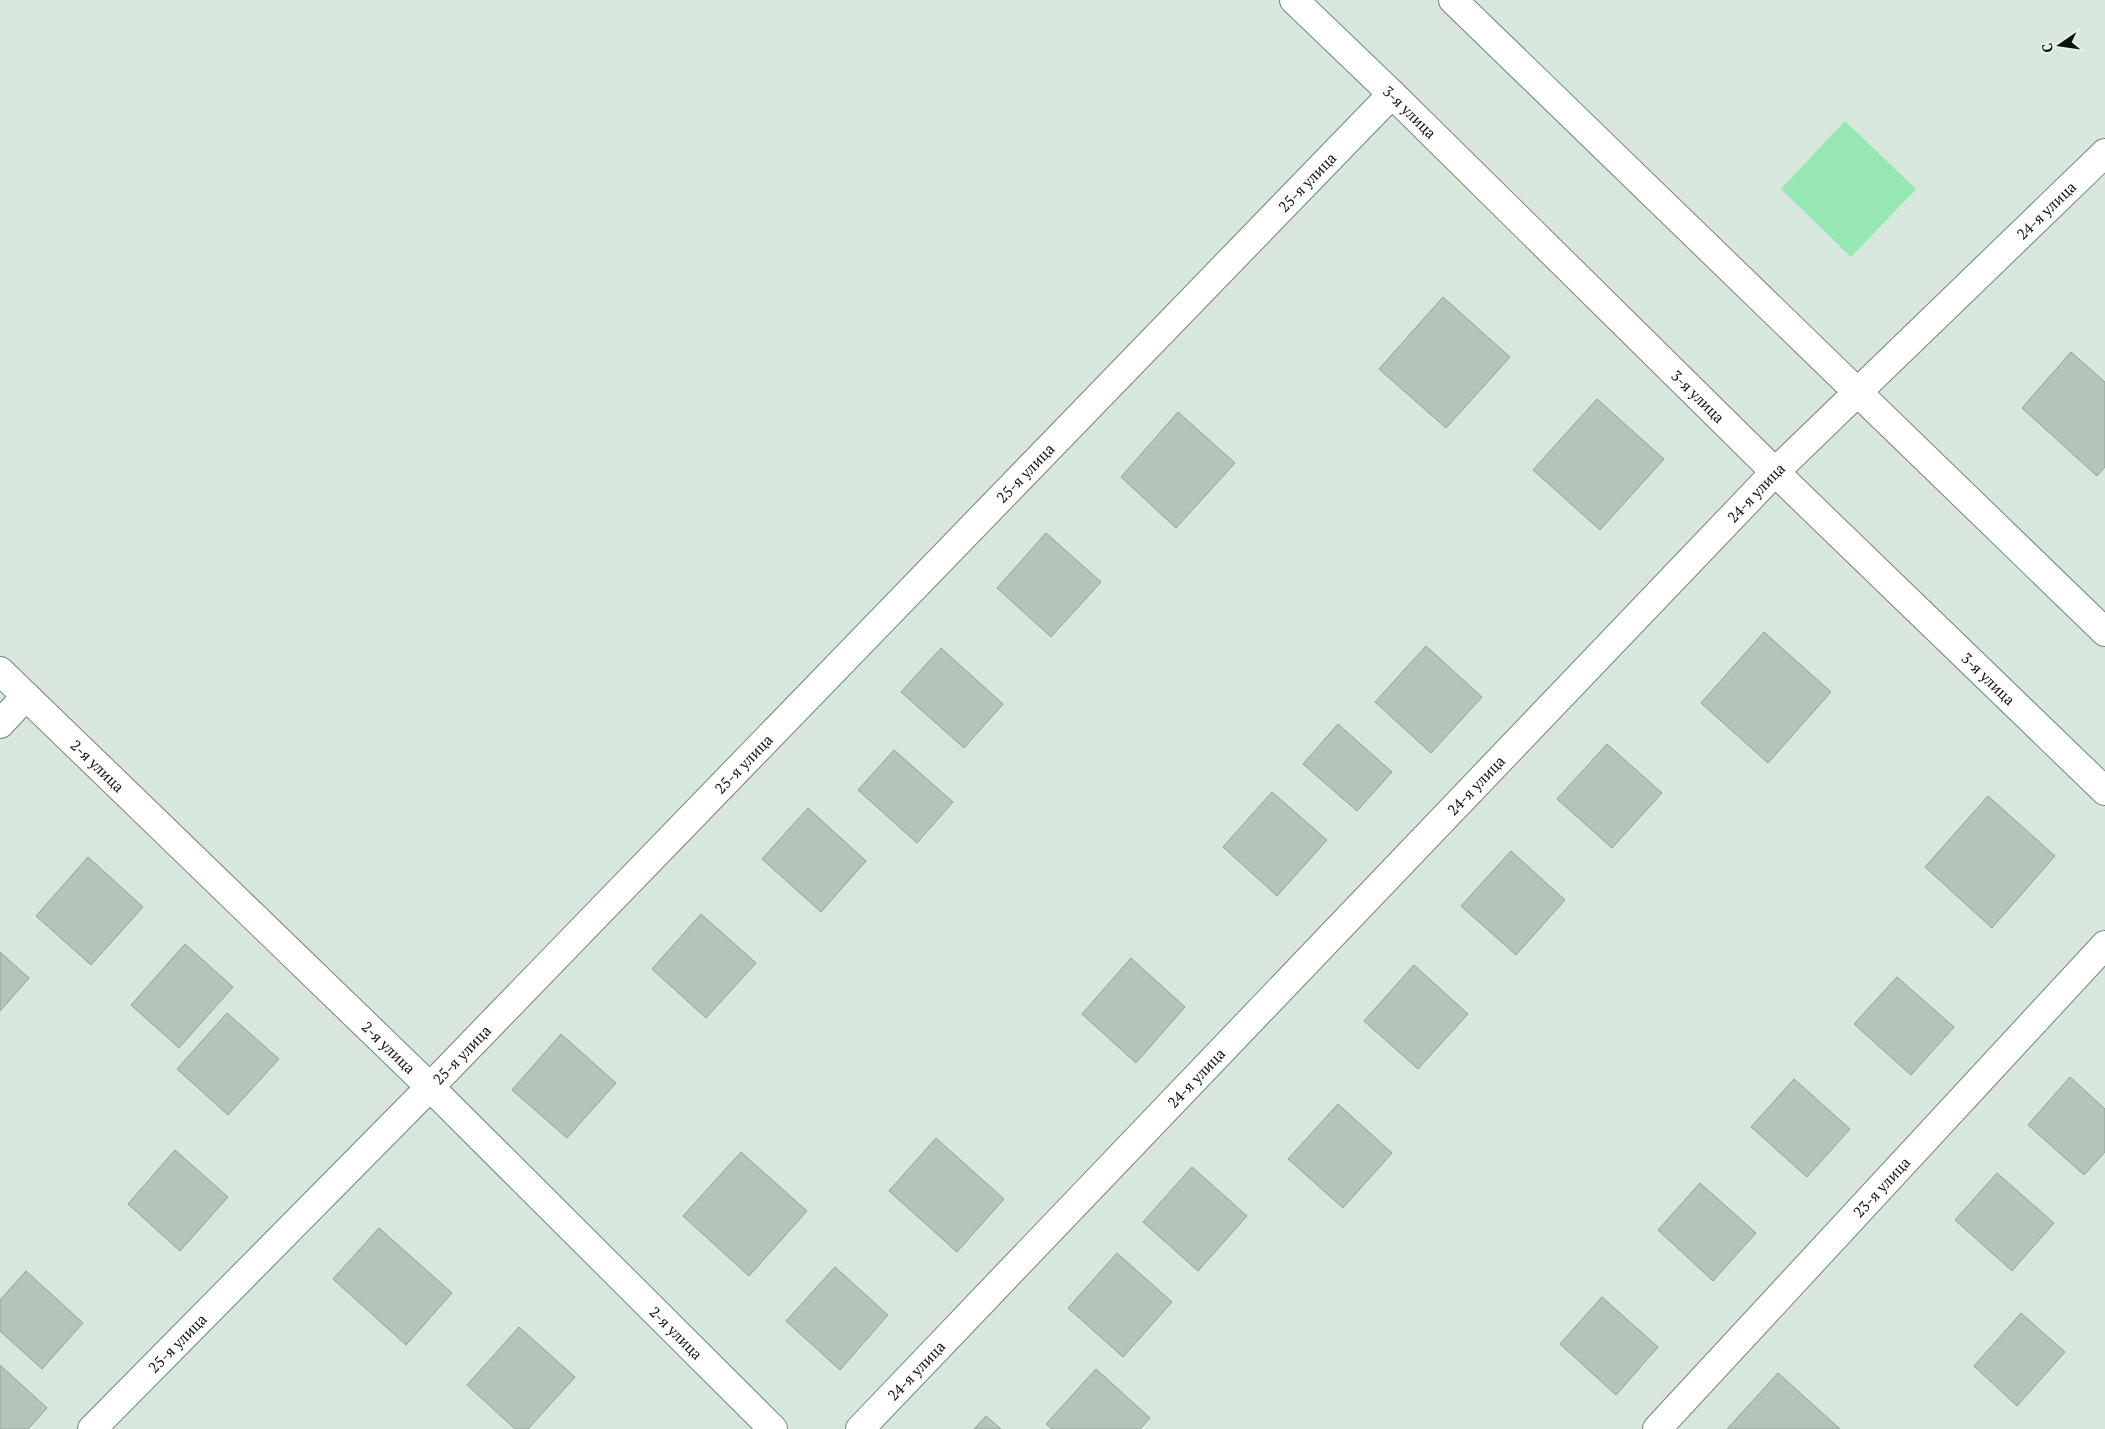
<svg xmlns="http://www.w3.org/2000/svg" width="2105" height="1429" font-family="'PT Serif',serif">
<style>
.green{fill:#96e7b4}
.building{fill:#b4c4b9;stroke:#93a298}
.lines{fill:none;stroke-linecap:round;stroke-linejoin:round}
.minor-casing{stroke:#75847a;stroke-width:30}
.minor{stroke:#fff;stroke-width:28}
.labels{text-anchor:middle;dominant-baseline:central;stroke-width:4;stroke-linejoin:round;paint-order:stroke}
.street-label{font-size:15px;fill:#0e1310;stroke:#e4f4e9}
</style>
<rect width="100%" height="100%" fill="#d7e7dc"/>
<path class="green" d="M1845,121L1916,189L1851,257L1781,189Z"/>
<g class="building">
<path d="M1443,297L1510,357L1446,428L1379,369Z"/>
<path d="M2071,352L2105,382V467L2097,476L2022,408Z"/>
<path d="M1597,399L1664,459L1600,530L1533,470Z"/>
<path d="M1178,412L1235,463L1176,528L1121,477Z"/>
<path d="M1046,533L1101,582L1051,637L997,588Z"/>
<path d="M1764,632L1831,692L1768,763L1701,703Z"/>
<path d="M1426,646L1482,697L1431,753L1375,702Z"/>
<path d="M941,648L1003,704L964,748L901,692Z"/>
<path d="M1338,724L1392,772L1357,811L1303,764Z"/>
<path d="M1607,744L1662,793L1612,848L1557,799Z"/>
<path d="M894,750L953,802L917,843L858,790Z"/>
<path d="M1272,792L1327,840L1277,896L1223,847Z"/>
<path d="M1988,796L2055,856L1992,928L1925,867Z"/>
<path d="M808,808L866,861L821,912L762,859Z"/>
<path d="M1511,851L1565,900L1516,955L1461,906Z"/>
<path d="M88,857L143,907L91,965L36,916Z"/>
<path d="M701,914L756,963L706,1018L652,969Z"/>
<path d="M185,944L233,987L179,1048L131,1005Z"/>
<path d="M0,952L29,978L0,1011Z"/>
<path d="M1131,958L1185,1007L1136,1063L1082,1014Z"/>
<path d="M1414,965L1468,1014L1418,1069L1364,1021Z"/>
<path d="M1897,977L1954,1027L1911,1075L1854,1024Z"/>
<path d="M227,1013L279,1059L228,1115L177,1069Z"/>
<path d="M561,1034L616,1083L567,1138L512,1090Z"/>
<path d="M2070,1077L2105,1109V1152L2084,1175L2028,1125Z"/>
<path d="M1794,1079L1850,1129L1807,1177L1751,1127Z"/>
<path d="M1338,1104L1392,1153L1343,1208L1288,1159Z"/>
<path d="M936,1138L1004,1199L957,1252L889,1191Z"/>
<path d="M175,1150L228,1197L180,1251L128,1204Z"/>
<path d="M741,1152L807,1211L749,1276L683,1216Z"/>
<path d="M1192,1167L1247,1216L1198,1271L1143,1222Z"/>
<path d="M1997,1173L2054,1223L2012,1271L1955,1220Z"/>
<path d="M1700,1183L1756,1233L1713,1281L1658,1230Z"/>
<path d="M379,1228L452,1293L406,1345L333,1279Z"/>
<path d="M1117,1253L1172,1302L1123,1357L1068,1308Z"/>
<path d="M835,1267L888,1315L840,1370L786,1321Z"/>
<path d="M26,1271L83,1323L42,1369L0,1331V1300Z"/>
<path d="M1602,1297L1658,1347L1616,1395L1560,1344Z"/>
<path d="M2021,1313L2065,1352L2017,1406L1974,1366Z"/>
<path d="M519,1327L575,1377L528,1429H515L467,1385Z"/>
<path d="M0,1365L47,1408L28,1429H0Z"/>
<path d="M1096,1369L1150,1418L1140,1429H1052L1046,1424Z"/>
<path d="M1778,1373L1840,1429H1727Z"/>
<path d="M986,1416L1001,1429H974Z"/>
</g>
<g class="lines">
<g class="minor-casing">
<g id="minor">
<path id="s1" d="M1294,0L1392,94L1775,472L2105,791"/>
<path d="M1453,0L2105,632"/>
<path id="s2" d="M0,671L430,1087L773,1429"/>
<path d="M0,724L26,696"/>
<path id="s3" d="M92,1429L430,1087L1392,94"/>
<path id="s4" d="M860,1429L1775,472L2105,153"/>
<path id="s5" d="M1657,1429L2105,945"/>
</g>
</g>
<use href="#minor" class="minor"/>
</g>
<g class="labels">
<g class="street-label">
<text stroke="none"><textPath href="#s1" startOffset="161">3-я улица</textPath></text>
<text stroke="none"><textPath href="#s3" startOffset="1741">25-я улица</textPath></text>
<text stroke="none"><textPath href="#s4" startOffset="1701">24-я улица</textPath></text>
<text stroke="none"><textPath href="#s1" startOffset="566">3-я улица</textPath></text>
<text stroke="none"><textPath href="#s3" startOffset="1336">25-я улица</textPath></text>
<text stroke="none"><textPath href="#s4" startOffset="1296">24-я улица</textPath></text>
<text stroke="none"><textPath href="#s1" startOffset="971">3-я улица</textPath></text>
<text stroke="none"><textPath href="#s3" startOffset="931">25-я улица</textPath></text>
<text stroke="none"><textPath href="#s2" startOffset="136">2-я улица</textPath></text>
<text stroke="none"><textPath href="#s4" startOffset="891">24-я улица</textPath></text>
<text stroke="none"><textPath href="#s2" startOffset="541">2-я улица</textPath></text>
<text stroke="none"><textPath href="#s3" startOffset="526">25-я улица</textPath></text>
<text stroke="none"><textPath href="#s4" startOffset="486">24-я улица</textPath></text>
<text stroke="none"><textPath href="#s5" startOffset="330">23-я улица</textPath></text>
<text stroke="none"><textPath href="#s2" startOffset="946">2-я улица</textPath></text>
<text stroke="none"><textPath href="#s3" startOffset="121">25-я улица</textPath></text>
<text stroke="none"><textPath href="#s4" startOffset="81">24-я улица</textPath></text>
</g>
</g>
<g transform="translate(2060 45) rotate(257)" stroke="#e4f4e9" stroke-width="4" paint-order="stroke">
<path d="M0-4L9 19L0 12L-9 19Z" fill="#0e1310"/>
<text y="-8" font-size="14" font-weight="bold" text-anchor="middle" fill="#0e1310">С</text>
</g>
</svg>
